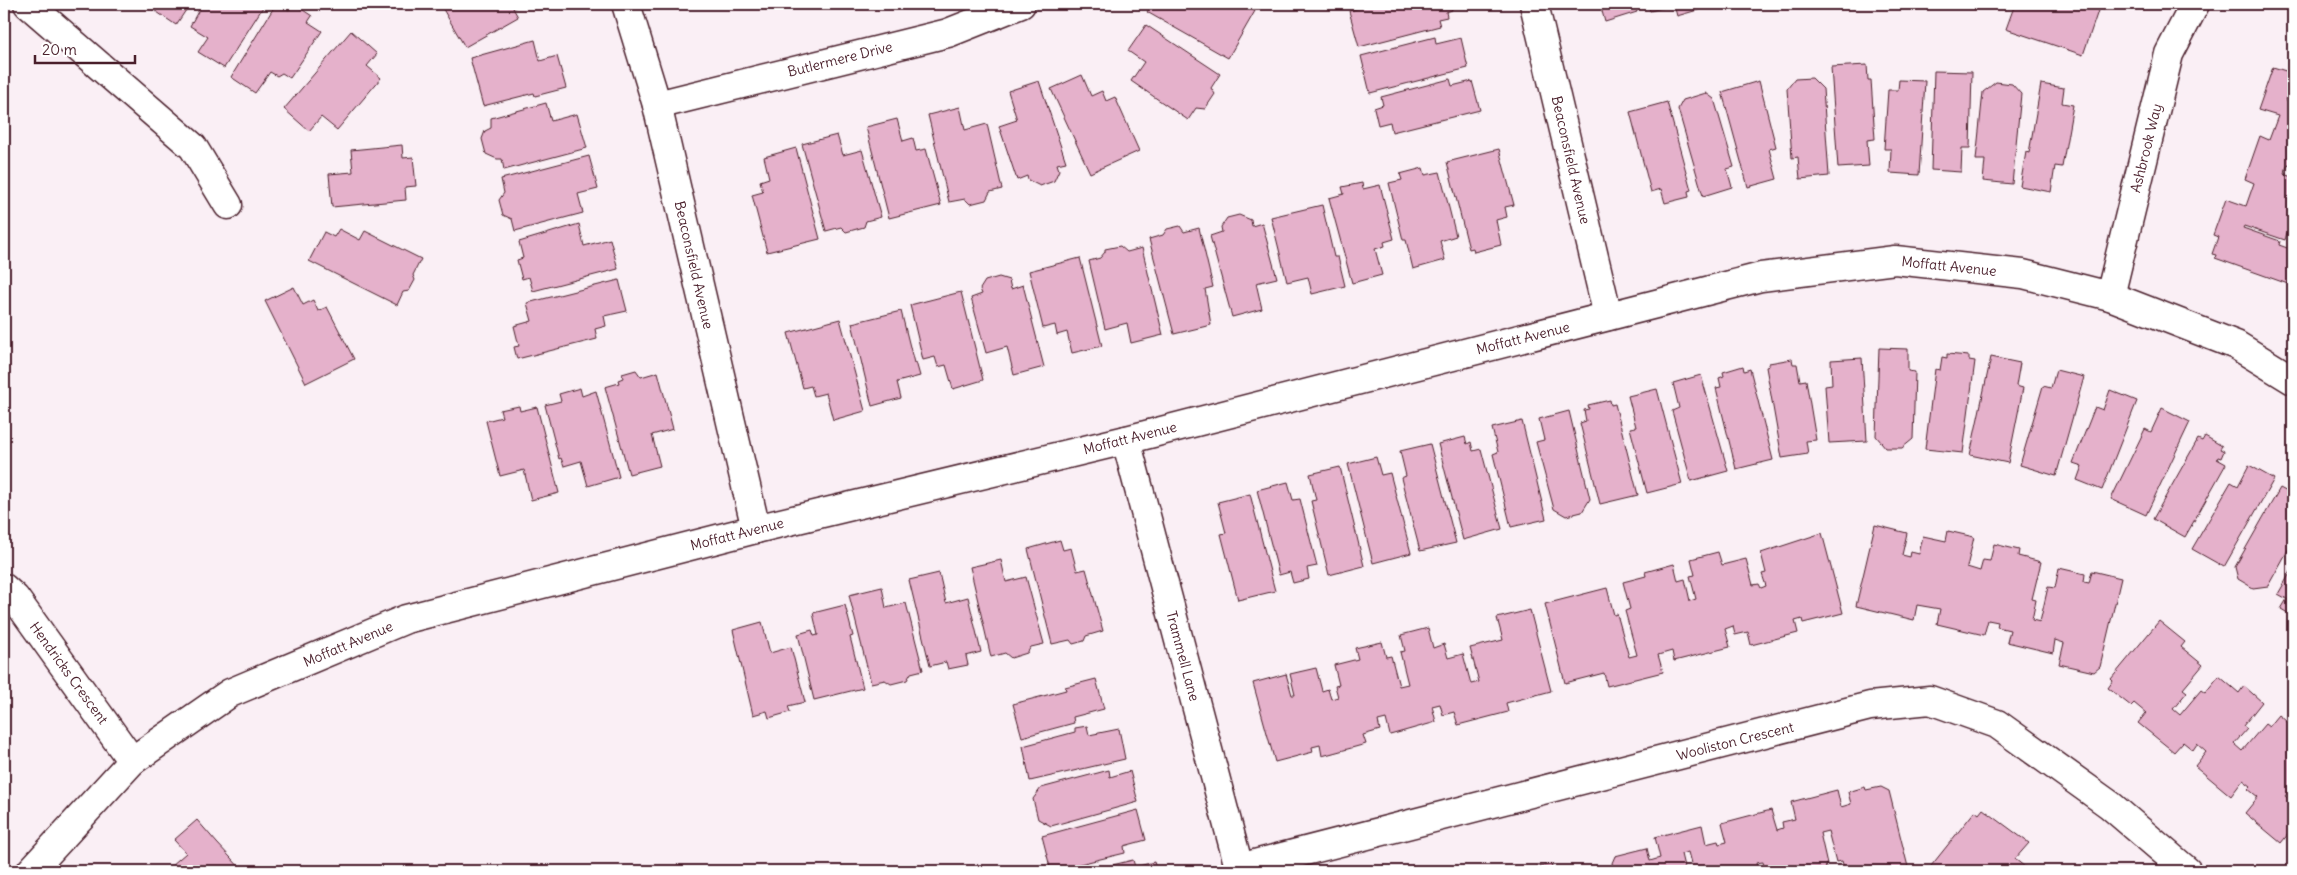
<svg xmlns="http://www.w3.org/2000/svg" width="2297" height="875" font-family="Delius,sans-serif">
<style>
.building{fill:#e5b1cb;stroke:#4a1f2b}
.lines{fill:none;stroke-linecap:round;stroke-linejoin:round}
.minor-casing{stroke:#4a1f2b;stroke-width:31}
.minor{stroke:#fff;stroke-width:28}
.labels{text-anchor:middle;dominant-baseline:central;stroke-width:4;stroke-linejoin:round;paint-order:stroke}
.street-label{font-size:14px;fill:#4a1f2b;stroke:#fff}
</style>
<rect width="100%" height="100%" fill="#faeff5"/>
<filter id="ink" filterUnits="userSpaceOnUse"><feTurbulence type="fractalNoise" baseFrequency=".02" numOctaves="2"/><feDisplacementMap in="SourceGraphic" scale="10" xChannelSelector="R" yChannelSelector="G"/><feConvolveMatrix kernelMatrix="1 2 1 2 8 2 1 2 1" color-interpolation-filters="sRGB"/></filter>
<g filter="url(#ink)">
<g class="building">
<path d="M154,4H190L176,25L151,8Z"/>
<path d="M202,4H265L224,68L198,52L208,37L190,26Z"/>
<path d="M276,4H280L289,10L294,4L312,16L308,22L322,31L290,78L282,73L277,76L270,72L255,93L231,77Z"/>
<path d="M440,4H522L513,8L518,17L465,47Z"/>
<path d="M1152,4H1241L1255,11L1228,58L1147,12Z"/>
<path d="M1375,4H1451L1452,10L1446,12L1447,17L1438,19L1440,26L1359,47L1349,11Z"/>
<path d="M1600,4H1635L1637,12L1605,22Z"/>
<path d="M1648,4H1700L1701,9L1677,16L1674,5L1650,11Z"/>
<path d="M2015,4L2036,5L2106,4L2104,10L2099,8L2083,55L2006,29Z"/>
<path d="M1146,25L1220,74L1211,88L1215,94L1205,109L1196,108L1188,120L1131,81L1144,62L1128,51Z"/>
<path d="M351,31L377,54L367,66L381,78L337,130L321,117L309,131L284,109Z"/>
<path d="M1435,37L1436,44L1461,38L1468,68L1370,93L1361,56Z"/>
<path d="M535,40L540,61L557,56L566,88L535,96L534,93L483,106L470,58Z"/>
<path d="M2293,47V93L2289,91L2286,101L2293,103V166L2288,164L2284,174L2293,177V235L2287,233L2285,240L2244,226L2243,228L2280,241L2279,245L2293,250V270L2288,284L2215,258L2216,255L2212,254L2218,237L2213,235L2226,199L2246,206L2254,183L2245,179L2260,136L2269,140L2278,116L2258,110L2273,67L2289,72L2292,62L2289,61Z"/>
<path d="M1867,65L1868,80H1871L1875,139L1867,140L1869,166L1838,168L1831,67Z"/>
<path d="M1934,71L1972,72L1970,148H1962L1961,172L1931,170Z"/>
<path d="M1082,75L1091,96L1102,91L1106,101L1115,97L1139,151L1090,173L1051,89Z"/>
<path d="M1812,78L1823,89L1829,176L1800,179L1798,157L1792,158L1787,89L1795,79Z"/>
<path d="M1450,79L1452,86L1472,81L1480,110L1392,132L1390,122L1378,125L1374,108L1383,105L1381,97Z"/>
<path d="M1899,80L1925,81L1919,175L1890,173L1891,149H1884L1888,90H1898Z"/>
<path d="M1039,81L1066,162L1057,164L1059,170L1054,181L1040,186L1028,180L1027,176L1017,180L999,126L1017,120L1008,91Z"/>
<path d="M1759,81L1776,147L1769,149L1777,179L1748,187L1722,92Z"/>
<path d="M1996,82L2012,84L2021,94L2012,184L1983,181L1985,160H1976L1983,92Z"/>
<path d="M2041,84L2064,88L2062,103L2073,105L2062,167L2055,166L2051,192L2020,186L2026,152L2029,153Z"/>
<path d="M1706,93L1714,99L1734,167L1727,169L1732,187L1703,196L1678,109L1683,100Z"/>
<path d="M1667,102L1691,190L1688,191L1689,197L1665,203L1661,189L1651,192L1630,112Z"/>
<path d="M546,103L551,121L577,114L587,148L504,170L502,159H497L486,154L482,139L485,131L491,128V118Z"/>
<path d="M960,107L965,130L987,124L1002,189L990,192L986,200L970,204L965,199L949,202L928,115Z"/>
<path d="M897,119L903,141L913,138L916,151L926,149L941,205L889,218L866,127Z"/>
<path d="M837,135L843,155L862,150L881,217L866,221L864,227L846,232L841,227L826,231L802,144Z"/>
<path d="M402,145L403,158L413,157L416,186L405,187L406,200L332,207L329,174L353,172L351,150Z"/>
<path d="M796,148L820,239L767,252L752,195L763,192L760,181L769,178L764,157Z"/>
<path d="M1499,149L1514,205L1505,207L1507,217L1496,220L1501,245L1474,252L1473,248L1469,249L1447,162Z"/>
<path d="M589,156L598,189L578,194L583,213L515,231L512,219L503,215L499,200L504,193L501,179Z"/>
<path d="M1423,168L1425,175L1440,172L1456,236L1440,241L1445,260L1413,269L1406,240H1403L1389,183L1402,180L1400,174Z"/>
<path d="M1362,183L1363,189L1380,185L1394,239L1384,242L1385,246L1375,249L1382,275L1352,283L1329,198L1344,194L1342,187Z"/>
<path d="M1322,205L1334,257H1338L1345,286L1312,294L1308,277L1287,282L1271,217Z"/>
<path d="M1239,215L1251,220L1252,226L1262,223L1277,278L1256,283L1262,309L1232,317L1210,236L1222,232L1221,227L1227,218Z"/>
<path d="M579,224L584,246L610,239L618,269L533,291L529,277L522,279L517,260L523,258L519,242Z"/>
<path d="M1180,226L1184,232L1199,228L1213,287L1205,289L1211,325L1174,334L1149,239L1163,235L1167,229Z"/>
<path d="M339,229L360,240L365,231L421,259L413,275L415,280L409,291L403,292L397,305L309,261L324,232L334,237Z"/>
<path d="M1120,246L1127,252L1142,248L1163,335L1131,343L1127,323L1105,329L1089,261L1100,258L1105,252V249Z"/>
<path d="M1080,258L1102,346L1072,353L1067,332L1057,335L1055,325L1043,328L1029,271Z"/>
<path d="M999,277L1009,280L1011,289L1023,285L1044,367L1014,375L1007,347L986,353L971,298L982,294L980,289L985,281Z"/>
<path d="M619,280L627,311L604,316L606,326L595,329L597,339L517,359L514,347L519,346L514,326L532,321L527,303Z"/>
<path d="M294,287L303,305L313,300L318,311L327,307L354,359L306,383L265,301Z"/>
<path d="M961,292L983,380L953,389L946,365L938,367L935,357L923,360L910,305Z"/>
<path d="M901,311L914,363L916,362L920,376L897,382L901,398L872,406L852,323Z"/>
<path d="M840,319L865,411L833,420L826,393L814,396L811,386L803,388L788,333Z"/>
<path d="M1879,348L1908,349V371L1915,372L1913,439L1902,448H1886L1876,436Z"/>
<path d="M1947,354L1969,356V360L1975,361L1963,453L1925,449L1935,369L1940,370L1942,357L1947,358Z"/>
<path d="M1991,357L2020,363L2016,386L2023,388L2008,463L1970,455Z"/>
<path d="M1862,358L1867,441L1829,443L1825,386L1832,385L1831,360Z"/>
<path d="M1792,359L1793,364H1797L1800,381L1806,380L1816,440L1806,441L1808,454L1782,458L1766,367L1769,366V363Z"/>
<path d="M1743,366L1744,371L1750,369L1773,460L1736,469L1716,388L1721,387L1719,378L1724,376L1723,372Z"/>
<path d="M636,370L641,377L658,372L673,429L652,435L660,466L629,474L605,387L619,383L618,380L623,378L622,374Z"/>
<path d="M2056,370L2084,377L2056,476L2020,465L2043,386L2051,388Z"/>
<path d="M1701,375L1728,471L1691,481L1672,411L1679,408L1673,383Z"/>
<path d="M580,388L582,396L596,391L619,477L588,486L581,461L564,466L561,458L559,459L545,405L561,401L559,394Z"/>
<path d="M1657,389L1682,484L1647,493L1630,428L1636,427L1628,396Z"/>
<path d="M2110,390L2137,401L2102,490L2077,480L2082,466L2073,463L2095,407L2103,410Z"/>
<path d="M1610,400L1611,405L1615,404L1638,495L1600,504L1580,423L1586,421L1584,410L1589,409L1588,405Z"/>
<path d="M519,406L520,411L537,407L559,493L531,500L524,470L500,476L486,421L502,417L500,410Z"/>
<path d="M2162,408L2190,422L2146,515L2111,499L2145,429L2151,432Z"/>
<path d="M1569,411L1590,499L1582,512L1566,516L1554,509L1536,442L1544,440L1539,419Z"/>
<path d="M1522,421L1546,519L1511,527L1493,454L1498,452L1492,428Z"/>
<path d="M2205,436L2222,446L2220,449L2224,451L2221,458L2218,457L2217,459L2226,464L2185,537L2153,519L2198,439L2202,441Z"/>
<path d="M1465,437L1467,444L1471,442L1473,451L1481,449L1502,529L1463,540L1438,444Z"/>
<path d="M1430,444L1456,543L1420,551L1401,478L1406,476L1400,451Z"/>
<path d="M1376,457L1381,475L1390,473L1411,553L1373,563L1348,464Z"/>
<path d="M2249,465L2274,479L2224,567L2192,549L2231,482L2238,486Z"/>
<path d="M1340,467L1364,566L1329,575L1311,501L1316,500L1310,474Z"/>
<path d="M1288,482L1293,500L1300,499L1317,566L1307,568L1309,579L1293,583L1290,572L1279,575L1257,490Z"/>
<path d="M2280,488L2293,495V541L2268,586L2253,588L2238,579L2235,567Z"/>
<path d="M1250,494L1275,591L1238,600L1221,534L1226,533L1218,502Z"/>
<path d="M1875,525L1907,533L1902,555L1910,557L1911,552L1919,554L1923,536L1946,541L1948,531L1974,537L1967,567L1980,571L1983,560L1990,561L1994,544L2019,550L2018,556L2041,562L2032,599L2036,600L2032,620L2040,622L2048,587L2055,588L2059,568L2085,574L2084,582L2089,583L2092,571L2121,578L2100,667L2094,672L2059,664L2064,643L2055,640L2053,653L2007,642L2010,630L1997,627L1998,622L1988,620L1984,635L1937,624L1940,609L1917,605L1914,620L1856,606Z"/>
<path d="M1822,533L1843,613L1803,623L1802,619L1795,621L1798,633L1751,645L1748,632L1735,635L1733,626L1725,629L1730,647L1674,661L1672,651L1658,655L1663,672L1607,686L1604,673L1565,683L1545,604L1607,588L1614,615L1617,614L1629,657L1637,655L1625,611L1630,609L1623,582L1646,576L1645,572L1674,564L1678,581L1685,579L1690,601L1696,599L1690,576L1695,575L1691,559L1718,552L1722,565L1746,559L1753,585L1759,584L1761,588L1766,586L1762,574L1766,573L1761,553Z"/>
<path d="M1060,540L1063,550L1071,548L1077,571L1086,569L1103,631L1086,636L1084,641L1073,644L1070,640L1052,644L1028,549Z"/>
<path d="M1001,560L1006,582L1026,577L1044,644L1031,647L1027,653L1011,658L1005,653L991,657L970,567Z"/>
<path d="M2293,568V616L2281,609L2287,599L2278,594Z"/>
<path d="M939,573L946,603L968,597L981,652L966,656L968,665L948,669L946,662L930,666L909,580Z"/>
<path d="M882,587L886,608L906,603L923,670L911,673L907,680L891,684L885,680L871,683L849,595Z"/>
<path d="M845,605L853,636L850,637L863,688L814,700L798,634L812,630L814,636L818,635L813,613Z"/>
<path d="M1530,610L1551,691L1506,703L1508,712L1458,725L1454,712L1443,715L1440,704L1432,706L1436,722L1390,735L1386,719L1378,721L1380,730L1363,735L1366,744L1322,756L1320,745L1312,747L1313,752L1275,762L1253,683L1286,674L1292,695H1295L1290,674L1316,668L1322,691L1328,689L1331,699L1338,697L1335,686L1339,685L1334,665L1358,659L1355,648L1382,642L1386,657L1391,656L1399,686L1408,684L1400,652L1405,651L1401,635L1428,628L1433,648L1444,644L1448,658L1463,654L1471,684L1479,682L1470,648L1503,640L1497,618Z"/>
<path d="M2159,621L2185,642L2181,647L2203,665L2183,689L2187,692L2173,709L2180,715L2201,690L2205,693L2219,676L2239,693L2244,686L2262,702L2243,726L2247,729L2234,744L2242,751L2265,724L2269,727L2279,715L2293,727V786L2285,796L2292,802L2293,800V828L2281,843L2245,813L2258,797L2248,789L2251,786L2243,780L2231,796L2195,766L2206,752L2197,744L2193,750L2183,742L2174,752L2138,723L2146,713L2134,703L2131,706L2108,688L2113,681L2111,679Z"/>
<path d="M762,622L770,653L791,647L805,702L788,706L790,712L769,718L767,711L753,715L733,630Z"/>
<path d="M1096,679L1104,709L1073,717L1074,723L1022,737L1013,704L1066,690L1065,687Z"/>
<path d="M1087,726L1089,735L1119,729L1125,759L1030,781L1023,746L1075,732V728Z"/>
<path d="M1109,770L1110,777L1130,771L1138,802L1051,826L1038,819L1033,799L1041,788Z"/>
<path d="M1865,787L1866,790L1881,787L1889,791L1908,867L1889,871H1845L1842,861L1836,862L1828,831L1820,833L1827,864L1825,865L1827,871H1765L1763,862L1756,863L1758,871H1693L1688,852L1681,854L1685,871H1614L1612,863L1615,856L1647,848L1650,861L1660,858L1655,837L1702,825L1706,844L1718,841L1719,844L1727,842L1722,823L1771,810L1777,830L1783,828L1782,822L1795,819L1791,802L1837,790L1841,807L1851,804L1848,792Z"/>
<path d="M1983,809L2029,843L2015,859L2025,867L2024,871H1927L1975,811L1979,814Z"/>
<path d="M1138,810L1146,840L1124,846L1125,853L1051,871L1042,836Z"/>
<path d="M197,820L217,843L243,871H177L172,865L186,853L174,840Z"/>
<path d="M1133,860L1135,867L1154,862L1157,871H1088Z"/>
<path d="M1551,864L1553,871H1524Z"/>
</g>
<g class="lines">
<g class="minor-casing">
<g id="minor">
<path d="M28,4L193,147L228,205"/>
<path d="M626,4L657,105L756,529"/>
<path d="M1534,4L1608,316"/>
<path d="M657,105L948,33L1021,4"/>
<path d="M2110,296L2169,54L2195,4"/>
<path d="M1126,440L1240,871"/>
<path d="M4,588L15,598L132,761"/>
<path d="M1239,868L1870,706L1930,700L1997,724L2110,805L2187,871"/>
<path d="M31,871L132,761L230,693L406,619L756,529L1126,440L1761,277L1895,260L2023,274L2110,296L2236,345L2293,380"/>
</g>
</g>
<use href="#minor" class="minor"/>
</g>
</g>
<g class="labels">
<g class="street-label">
<text transform="translate(840 59) rotate(-14)">Butlermere Drive</text>
<text transform="translate(2146 148) rotate(-76)">Ashbrook Way</text>
<text transform="translate(1571 160) rotate(77)">Beaconsfield Avenue</text>
<text transform="translate(694 265) rotate(77)">Beaconsfield Avenue</text>
<text transform="translate(1949 266) rotate(6)">Moffatt Avenue</text>
<text transform="translate(1523 338) rotate(-14)">Moffatt Avenue</text>
<text transform="translate(1130 438) rotate(-14)">Moffatt Avenue</text>
<text transform="translate(737 534) rotate(-14)">Moffatt Avenue</text>
<text transform="translate(348 644) rotate(-23)">Moffatt Avenue</text>
<text transform="translate(1183 656) rotate(75)">Trammell Lane</text>
<text transform="translate(69 673) rotate(54)">Hendricks Crescent</text>
<text transform="translate(1735 741) rotate(-14)">Wooliston Crescent</text>
</g>
</g>
<rect width="2297" height="875" fill="none" stroke="#fff" stroke-width="20"/>
<rect x="10" y="10" width="2277" height="855" fill="none" stroke="#4a1f2b" stroke-width="2" filter="url(#ink)"/>
<path d="M35 55v8h100v-8" fill="none" stroke="#4a1f2b" stroke-width="2.5"/>
<text x="42" y="55" font-size="15" fill="#4a1f2b" stroke="#ffffff" stroke-width="4" paint-order="stroke">20 m</text>
</svg>
